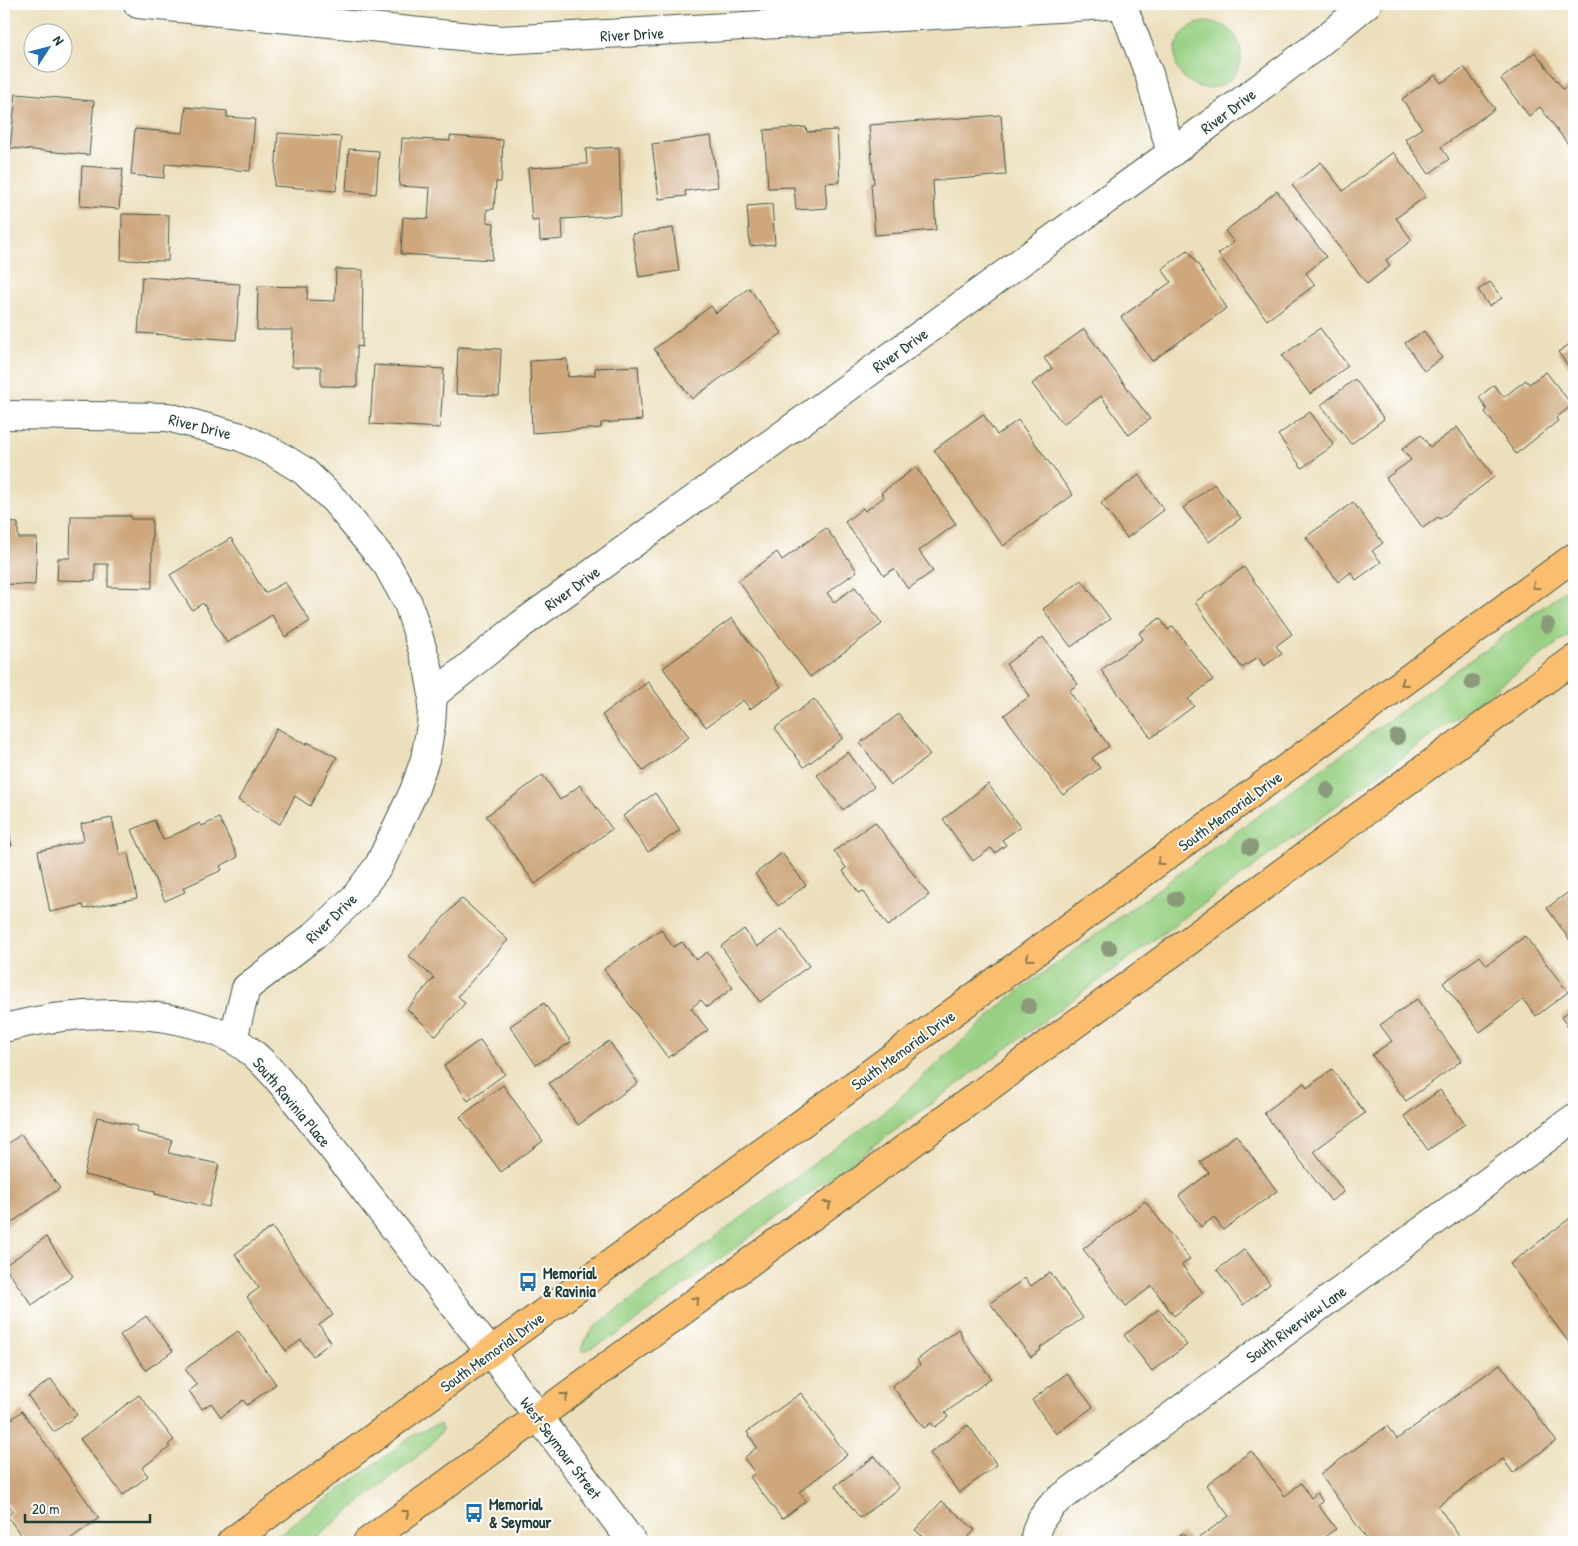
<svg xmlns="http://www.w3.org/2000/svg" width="1578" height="1546" font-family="'Patrick Hand',sans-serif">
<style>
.green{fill:#97d082;stroke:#5b865b}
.building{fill:#cea77d}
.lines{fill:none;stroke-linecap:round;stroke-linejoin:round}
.minor-casing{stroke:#3e5548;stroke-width:30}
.tertiary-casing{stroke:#3e5548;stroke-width:30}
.primary-casing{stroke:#3e5548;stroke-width:30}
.minor{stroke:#fff;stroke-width:28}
.tertiary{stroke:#fff;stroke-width:28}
.primary{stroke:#fabe6e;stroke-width:28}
.tree{fill:#8c9a7c}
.oneway{stroke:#82774e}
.labels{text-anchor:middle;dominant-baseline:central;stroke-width:4;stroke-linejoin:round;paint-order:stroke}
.street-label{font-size:16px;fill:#1f3d34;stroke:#fff}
.poi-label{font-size:16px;font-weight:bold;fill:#1f3d34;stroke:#fff;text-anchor:start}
</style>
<rect width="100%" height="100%" fill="#fff"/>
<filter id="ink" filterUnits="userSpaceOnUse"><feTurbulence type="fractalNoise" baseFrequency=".02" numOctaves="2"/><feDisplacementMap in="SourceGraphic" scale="10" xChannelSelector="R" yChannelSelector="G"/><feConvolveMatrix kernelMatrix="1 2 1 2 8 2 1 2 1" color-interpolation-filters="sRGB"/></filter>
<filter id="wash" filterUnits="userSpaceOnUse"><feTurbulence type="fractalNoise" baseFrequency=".0096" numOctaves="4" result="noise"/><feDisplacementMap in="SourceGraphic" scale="20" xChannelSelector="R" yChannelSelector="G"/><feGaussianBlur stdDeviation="1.12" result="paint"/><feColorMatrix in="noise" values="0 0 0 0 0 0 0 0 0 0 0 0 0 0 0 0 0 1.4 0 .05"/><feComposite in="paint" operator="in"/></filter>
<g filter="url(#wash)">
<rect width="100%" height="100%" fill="#ecdfbc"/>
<g class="green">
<circle cx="1208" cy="55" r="33"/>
<path d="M1574,584V631L618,1334L583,1352L581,1348L593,1328L885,1111L1008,999Z"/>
<path d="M440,1424L442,1430L430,1446L310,1542H268L417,1433Z"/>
</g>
<g id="blocks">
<g class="building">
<path d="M1535,52L1563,89L1574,80V152L1540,107L1529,116L1501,79Z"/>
<path d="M1464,67L1495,109L1441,147L1449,159L1429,174L1405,139L1422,128L1402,99L1435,75L1441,83Z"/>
<path d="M16,94L94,101L89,155L10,148Z"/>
<path d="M186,107L227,111V117L255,119L250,171L165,164L164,178L131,175L135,129L183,133Z"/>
<path d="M1001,115L1006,175L933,181L936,230L875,235L871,184L874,183L869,125Z"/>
<path d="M806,127L807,132L837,130L840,182L825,183L827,208L796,210L794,187L768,188L764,130Z"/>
<path d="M278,133L341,137L336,191L274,186Z"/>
<path d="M450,136L503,140L501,182H496L494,209H487V222L494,223L492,260L401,254L403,217L428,219L430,188L399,186L402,138L450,141Z"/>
<path d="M711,136L718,187L685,191L686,196L659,199L652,144Z"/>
<path d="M619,147L621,215L562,219L563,239L540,241L539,220L532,221L528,168L587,164L586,149Z"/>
<path d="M349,149L379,151L376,194L346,191Z"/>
<path d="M1393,152L1426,196L1396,218L1412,240L1386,260L1390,266L1367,284L1292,185L1321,162L1343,191Z"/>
<path d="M82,166L123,169L119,209L80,206Z"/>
<path d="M1277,191L1326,257L1306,273L1315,285L1267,320L1218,254L1234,242L1225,231Z"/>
<path d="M772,204L775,244L750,246L747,206Z"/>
<path d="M122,214L169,215L168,261L121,260Z"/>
<path d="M673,228L679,271L639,277L632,234Z"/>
<path d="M1188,250L1227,308L1152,361L1121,317L1171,282L1162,269Z"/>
<path d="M336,269L363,270L362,347L357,346V387L321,386V367H292L293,330H257L258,286L308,287L307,300L335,301Z"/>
<path d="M142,277L240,284L236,340L138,333Z"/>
<path d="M1490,282L1502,298L1489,306L1478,290Z"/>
<path d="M749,288L782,333L692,399L654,349L711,306L716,313Z"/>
<path d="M1320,328L1348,366L1310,394L1282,356Z"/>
<path d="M1084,329L1150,419L1129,435L1101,396L1063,424L1032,384L1052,369L1044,358Z"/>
<path d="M1424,331L1442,358L1424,371L1405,343Z"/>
<path d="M1574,341V374L1558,352Z"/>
<path d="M458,347L501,349L499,396L456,394Z"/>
<path d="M567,359L568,377L595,375V368L638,366L642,420L601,423V428L532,433L530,361Z"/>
<path d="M374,365L444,369L440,428L370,424Z"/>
<path d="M1546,372L1572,405L1556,418L1558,421L1516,454L1485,412L1487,410L1479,397L1494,385L1504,397L1526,380L1529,384Z"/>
<path d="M1355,379L1384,419L1351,444L1321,405Z"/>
<path d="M1310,412L1334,445L1302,468L1278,435Z"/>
<path d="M983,414L997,435L1018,420L1073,495L1003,546L934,450Z"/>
<path d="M1457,427L1494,477L1440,519L1438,517L1423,528L1386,478L1411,460L1402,449L1421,435L1430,447Z"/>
<path d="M916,467L956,524L919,551L933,571L908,589L894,569L884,575L845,522L863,508L865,511L884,497L881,493Z"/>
<path d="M1139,475L1164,510L1127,538L1101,503Z"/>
<path d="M1214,484L1241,518L1209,542L1183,508Z"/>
<path d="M1353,502L1383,543L1372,551L1381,562L1356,580L1351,572L1338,582L1306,537Z"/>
<path d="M71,516H131V519H152V588L108,587V564H95V581L57,580L58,558H70Z"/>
<path d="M4,522L18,523V538H37L35,585L4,584Z"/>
<path d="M826,528L857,571L827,593L834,602L855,587L882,624L810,677L738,581L777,552L782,560Z"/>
<path d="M231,538L265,593L285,582L310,621L285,637L272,615L227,643L203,603L192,610L170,575Z"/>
<path d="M1244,567L1292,634L1276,646L1282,654L1264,666L1258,657L1242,668L1195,602Z"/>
<path d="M1082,580L1110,619L1071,647L1043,609Z"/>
<path d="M732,618L781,687L750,709L743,700L706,727L663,668Z"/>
<path d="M1160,618L1168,630L1173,626L1213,680L1188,699L1194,706L1151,738L1101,670L1143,639L1139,633Z"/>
<path d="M1043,637L1078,684L1069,691L1109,746L1092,758L1100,768L1063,795L1004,715L1030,696L1006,664Z"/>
<path d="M648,682L689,737L643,771L602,715Z"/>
<path d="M814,699L843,738L804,767L775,728Z"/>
<path d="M899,714L930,755L891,785L860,743Z"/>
<path d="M277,728L306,745L307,742L337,757L310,806L295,796L280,824L238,800Z"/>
<path d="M848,752L874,787L843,810L817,775Z"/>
<path d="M543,775L560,800L580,785L612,829L535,884L486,816Z"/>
<path d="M988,784L1020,827L1002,840L1006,845L995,853L991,848L973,861L943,819Z"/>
<path d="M655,793L680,830L648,852L623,816Z"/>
<path d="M4,811L12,846L4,848Z"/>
<path d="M112,818L120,855L128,853L137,898L84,909L83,905L50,912L38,851L84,841L81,824Z"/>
<path d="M219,818L238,857L220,866L222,870L183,888L185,892L165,901L132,830L154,820L163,840L200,823L202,826Z"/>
<path d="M875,822L929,895L888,926L863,891L859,893L843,871L846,868L834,851Z"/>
<path d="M782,853L806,885L778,906L755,874Z"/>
<path d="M1574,888V946L1547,908Z"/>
<path d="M461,898L508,940L458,996L465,1003L436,1036L407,1009L434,978L409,956Z"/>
<path d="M661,929L673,947L682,942L696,960L707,952L733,988L707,1007L701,1000L691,1008L708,1030L668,1058L604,969Z"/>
<path d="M744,929L757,947L782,929L809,966L760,1002L721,946Z"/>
<path d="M1525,936L1568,992L1536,1016L1523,1000L1480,1032L1443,983L1480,956L1487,965Z"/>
<path d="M1417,999L1461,1061L1406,1101L1372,1055L1392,1041L1380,1025Z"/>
<path d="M544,1003L571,1042L536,1065L510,1026Z"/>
<path d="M1574,1008V1036L1561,1017Z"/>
<path d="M480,1040L505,1074L468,1101L444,1066Z"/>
<path d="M609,1041L638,1083L578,1125L549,1083Z"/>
<path d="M1332,1069L1365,1113L1314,1151L1344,1192L1331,1201L1264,1113L1304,1083L1307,1088Z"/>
<path d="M503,1085L543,1141L501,1172L460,1117Z"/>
<path d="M1440,1090L1465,1124L1428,1150L1404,1116Z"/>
<path d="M97,1117L137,1126L136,1132L172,1140L168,1153L219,1164L209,1207L155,1194V1191L84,1175Z"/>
<path d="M21,1134L60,1188L4,1228V1147Z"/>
<path d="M1236,1135L1277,1191L1223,1230L1214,1217L1201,1227L1179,1196L1209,1173L1200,1162Z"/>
<path d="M1145,1201L1190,1259L1182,1265L1203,1293L1174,1316L1152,1286L1126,1306L1083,1249Z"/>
<path d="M1574,1215V1349L1510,1264Z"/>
<path d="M272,1227L333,1315L319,1325L331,1342L313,1356L301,1340L286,1351L247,1297L259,1288L235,1254Z"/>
<path d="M46,1237L73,1276L32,1305L4,1266Z"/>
<path d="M1245,1249L1270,1284L1243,1305L1217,1270Z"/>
<path d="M1050,1272L1083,1318L1040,1348L1041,1350L1031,1357L990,1303L1025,1278L1031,1286Z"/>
<path d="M1159,1309L1187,1345L1152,1371L1124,1335Z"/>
<path d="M146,1316L173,1351L146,1370L120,1335Z"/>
<path d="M958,1329L962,1335L961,1337L991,1378L945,1413L948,1417L935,1427L931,1423L924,1428L892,1386L920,1365L917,1360Z"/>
<path d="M238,1331L276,1384L247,1405L243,1400L221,1417L211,1403L202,1409L189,1391L197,1385L185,1369Z"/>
<path d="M1500,1364L1556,1441L1513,1473L1503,1459L1438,1506L1463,1542H1369L1320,1474L1387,1426L1397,1439Z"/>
<path d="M1067,1373L1093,1407L1056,1434L1032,1400Z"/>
<path d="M51,1379L77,1415L54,1432L28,1396Z"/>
<path d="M801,1393L847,1455L799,1492L806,1501L782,1519L750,1477L755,1473L744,1458L757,1447L747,1432Z"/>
<path d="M139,1395L174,1440L168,1445L170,1447L142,1468L148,1476L123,1495L80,1439Z"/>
<path d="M22,1411L99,1518L66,1542H26L7,1516L13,1511L4,1499V1425Z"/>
<path d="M968,1425L997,1465L959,1493L930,1453Z"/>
<path d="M1251,1451L1285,1496L1301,1483L1311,1498L1317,1493L1323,1502L1318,1505L1336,1529L1317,1542H1193L1229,1516L1206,1485Z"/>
<path d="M875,1456L899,1488L860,1518L835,1486Z"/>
<path d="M942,1501L975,1530L964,1542H929L915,1530Z"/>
<path d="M1183,1533L1190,1542H1170Z"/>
</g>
</g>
</g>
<g filter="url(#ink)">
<use href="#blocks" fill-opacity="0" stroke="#3e5548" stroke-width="1"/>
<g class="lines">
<g class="minor-casing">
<g id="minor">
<path d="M138,4L501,40L1127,4"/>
<path d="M1122,4L1149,74L1171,153"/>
<path d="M4,415L168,417L241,437L275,453L304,471L335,501L387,565L408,603L428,667L433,695L431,725L425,759L414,791L379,865L355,897L314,936L246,988L233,1039"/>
<path d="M433,695L522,624L1171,153L1312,49L1367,4"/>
<path d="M4,1028C73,1010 166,1005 232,1039C255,1051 272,1072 288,1091L491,1353"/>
<path d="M1035,1542C1035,1525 1043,1516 1054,1503L1574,1118"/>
</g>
</g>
<g class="tertiary-casing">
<path id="tertiary" d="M491,1353L632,1542"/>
</g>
<g class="primary-casing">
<g id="primary">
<path d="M231,1542L1574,557"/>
<path d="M367,1542L1574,659"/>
</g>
</g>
<use href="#minor" class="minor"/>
<use href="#tertiary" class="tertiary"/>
<use href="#primary" class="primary"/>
</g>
<g class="tree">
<circle cx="1547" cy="625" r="8"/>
<circle cx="1472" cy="682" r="8"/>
<circle cx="1397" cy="737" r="8"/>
<circle cx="1327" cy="790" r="8"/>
<circle cx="1250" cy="847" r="8"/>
<circle cx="1176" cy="899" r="8"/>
<circle cx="1109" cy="948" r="8"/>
<circle cx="1029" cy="1006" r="8"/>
</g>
<defs><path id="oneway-chevron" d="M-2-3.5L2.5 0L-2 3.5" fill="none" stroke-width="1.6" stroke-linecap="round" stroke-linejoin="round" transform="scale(1.25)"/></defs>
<g class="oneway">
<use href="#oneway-chevron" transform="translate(1535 586) rotate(144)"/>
<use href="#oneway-chevron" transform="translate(1404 683) rotate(144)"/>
<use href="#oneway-chevron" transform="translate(1160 862) rotate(144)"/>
<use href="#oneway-chevron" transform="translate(1029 958) rotate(144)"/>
<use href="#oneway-chevron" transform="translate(828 1204) rotate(-36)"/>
<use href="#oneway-chevron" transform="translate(696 1300) rotate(-36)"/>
<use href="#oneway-chevron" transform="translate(565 1396) rotate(-36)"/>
<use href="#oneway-chevron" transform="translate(406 1513) rotate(-36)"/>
</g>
</g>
<defs>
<g id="bus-bare" transform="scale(1.5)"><path d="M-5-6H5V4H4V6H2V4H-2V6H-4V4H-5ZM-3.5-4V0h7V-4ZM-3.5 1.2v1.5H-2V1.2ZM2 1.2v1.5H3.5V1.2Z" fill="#1f6fb2" stroke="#fff" stroke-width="2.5" paint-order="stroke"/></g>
</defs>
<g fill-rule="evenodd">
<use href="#bus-bare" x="528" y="1282"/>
<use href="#bus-bare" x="474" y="1513"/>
</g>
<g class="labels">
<g class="street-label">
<text transform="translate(632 34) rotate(-3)">River Drive</text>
<text transform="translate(1228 111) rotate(-37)">River Drive</text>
<text transform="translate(900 350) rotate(-36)">River Drive</text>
<text transform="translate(200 426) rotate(14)">River Drive</text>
<text transform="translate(572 588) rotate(-36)">River Drive</text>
<text transform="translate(1230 811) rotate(-36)">South Memorial Drive</text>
<text transform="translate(331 918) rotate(-44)">River Drive</text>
<text transform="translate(903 1050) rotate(-36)">South Memorial Drive</text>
<text transform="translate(292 1102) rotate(50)">South Ravinia Place</text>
<text transform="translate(1296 1324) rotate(-36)">South Riverview Lane</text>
<text transform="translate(492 1352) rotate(-36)">South Memorial Drive</text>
<text transform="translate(561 1448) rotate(53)">West Seymour Street</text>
</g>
<g class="poi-label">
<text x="543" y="1273">Memorial<tspan x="543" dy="18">&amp; Ravinia</tspan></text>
<text x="489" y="1504">Memorial<tspan x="489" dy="18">&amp; Seymour</tspan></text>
</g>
</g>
<rect width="1578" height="1546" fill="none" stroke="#fff" stroke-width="20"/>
<g transform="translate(48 48) rotate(54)"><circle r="24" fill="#ffffff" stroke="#a5b1ae"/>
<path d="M0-4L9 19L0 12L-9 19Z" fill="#1f6fb2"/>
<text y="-8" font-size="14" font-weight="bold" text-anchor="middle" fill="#1f3d34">N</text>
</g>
<path d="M25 1514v8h125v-8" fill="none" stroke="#1f3d34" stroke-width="2.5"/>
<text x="32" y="1514" font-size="15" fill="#1f3d34" stroke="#ffffff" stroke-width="4" paint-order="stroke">20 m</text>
</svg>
